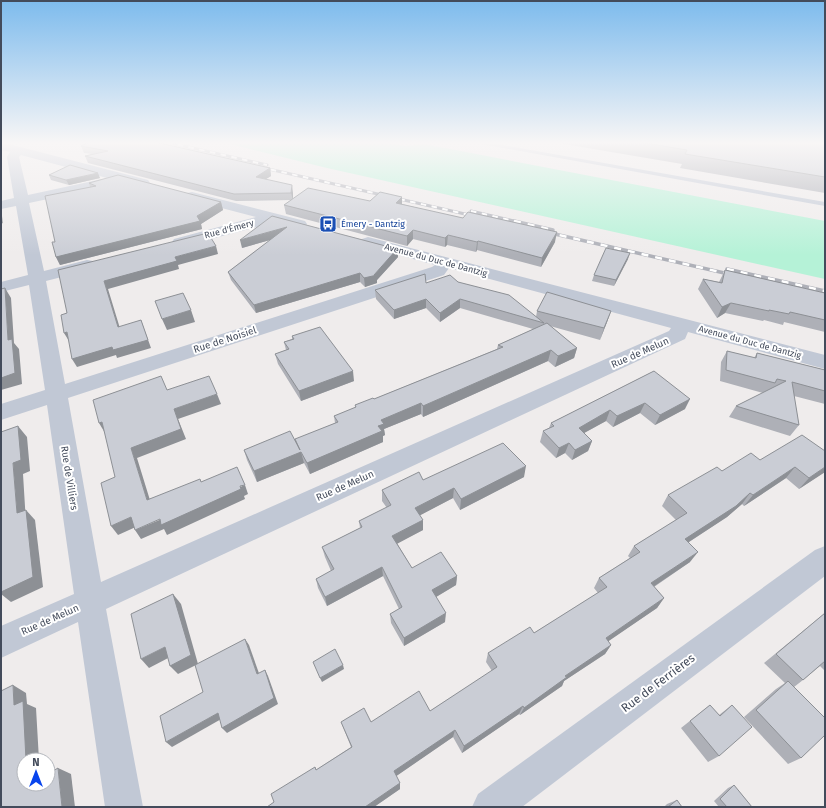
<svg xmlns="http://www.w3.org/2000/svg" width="826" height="808" font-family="'Fira Sans',sans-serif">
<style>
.green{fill:#b5f2d7}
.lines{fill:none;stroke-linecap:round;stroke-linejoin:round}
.lane{fill:#c1c8d5;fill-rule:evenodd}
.street{fill:#c1c8d5;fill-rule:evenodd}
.rail-far1-casing{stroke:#aeb0b8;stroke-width:3}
.rail-casing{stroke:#aeb0b8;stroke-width:3.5}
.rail-far1{stroke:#fff;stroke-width:2;stroke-dasharray:5.5;stroke-linecap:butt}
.rail{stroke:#fff;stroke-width:2.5;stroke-dasharray:7;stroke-linecap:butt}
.wall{fill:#aeb0b7}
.shaded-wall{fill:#8d9095}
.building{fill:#cacdd5;stroke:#8d9095}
.labels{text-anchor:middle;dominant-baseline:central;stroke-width:4;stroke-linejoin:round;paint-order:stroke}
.far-transit-label{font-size:9px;fill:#164399;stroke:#fff;text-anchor:start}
.far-street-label{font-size:9px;fill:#434b5b;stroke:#fff}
.street-label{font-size:10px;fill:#434b5b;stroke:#fff}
.near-street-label{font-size:12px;fill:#434b5b;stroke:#fff}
</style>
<rect width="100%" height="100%" fill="#efecec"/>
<path class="green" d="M222,142H385L405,146L424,144L825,221V279L327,168Z"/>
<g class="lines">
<path class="lane" d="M470,142H485L825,202V206Z"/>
<g class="street">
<path d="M1,142L148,180L150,183L148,186L143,187L122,181L105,187L29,203L44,271L87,260L93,261L95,265L93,269L46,281L65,384L432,267L435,265L362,245L360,242L362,239L368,237L825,355V369L688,332L685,339L106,609L143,807H105L78,622L1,658V626L74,594L47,405L1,420V404L45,390L29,285L1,292V282L28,275L16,206L1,209V201L14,198L7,157L10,152L1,150ZM21,155L107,178L28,195L19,157ZM449,268L671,328L669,331L101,582L68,398L444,275Z"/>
<path d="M192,192L305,221L307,224L305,227L300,228L271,221L261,226L180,247L174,245L172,242L174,239L256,217L187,199L185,196L187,193Z"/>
<path d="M825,546V576L522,807H472L478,794L815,550Z"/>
</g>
<g class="rail-far1-casing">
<g id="rail-far1">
<path d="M167,142L267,165"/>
<path d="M260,167L478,217"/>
<path d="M471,211L518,222"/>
</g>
</g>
<g class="rail-casing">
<g id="rail">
<path d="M514,221L553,230"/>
<path d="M546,232L733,275"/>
<path d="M727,269L825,291"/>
</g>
</g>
<use href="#rail-far1" class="rail-far1"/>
<use href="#rail" class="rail"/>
</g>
<g class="wall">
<path d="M552,142H825V193L680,168L682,164Z"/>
<path d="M81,146L270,168L271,176L266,179L293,193V199L370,201L402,197V204L555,242L541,267L477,250L476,252L447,245L445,247L413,239L407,246L286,214L284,205L291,200L236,201L88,163L85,156L92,154L84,153Z"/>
<path d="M49,175L100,178L69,185L51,180Z"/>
<path d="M89,183L221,202L223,210L201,224L202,229L60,265L56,257L55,242L90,187Z"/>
<path d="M272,216L397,249L398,257L377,280V283L365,287L360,282L256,313L231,280L228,272L270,240L242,248Z"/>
<path d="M628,259L614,286L592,281L594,275Z"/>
<path d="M725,270L825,293V332L784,322L783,325L764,320L763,321L725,313L717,318L698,289L703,279L719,282Z"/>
<path d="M458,282L536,317L537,311H611L607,322L600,340L550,326L577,348L574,358L555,367L548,361L423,417L421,414L384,429L385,435L383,436V442L310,474L304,463L257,482L247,460L244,450L295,440L335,423L334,416L355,408V405L374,399L497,349L498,345L533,329L460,308L440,322L426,308L394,319L376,299L375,290L426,283Z"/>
<path d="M292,336L354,381L301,401L278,364L275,354L286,350L284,342L292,339Z"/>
<path d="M727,351L754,358L757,353L825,370V404L794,396L799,425L790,436L729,417L736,406L763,393L720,381L721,362Z"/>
<path d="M654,371L685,409L655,425L640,413L613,427L606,421L584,433L592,441L588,451L572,460L565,453L556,458L540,442L543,431L549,428L551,423Z"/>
<path d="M760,460L825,472L799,489L786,478L744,506L742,504L727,517L689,542L690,562L654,587L664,598L657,608L608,641L611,645L605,654L564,681L562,686L520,715L519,714L462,753L453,737L396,776L400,789L374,807H267L274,802L315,767L316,770L351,747L341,722H371L430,711L492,671L486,662L488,653L534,633L598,593L594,588L599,578L630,558L628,556L634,546L676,520L662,506L668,495L722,471Z"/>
<path d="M524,477L460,510L453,498L420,515L423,530L397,543L412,568L457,576L456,585L436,597L445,622L404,646L391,623L390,614L399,609L383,576L327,606L318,588L316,579L331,571L325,557L322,547L360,528L359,521L387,508L382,501V490L423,480Z"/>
<path d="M825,613V671L820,666L803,680L794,687L801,758L788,764L744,717L776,689L785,683L764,663Z"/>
<path d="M710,705L719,715L732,705L719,756L708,762L681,728Z"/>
<path d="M734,785L752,807H719L714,801L728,788Z"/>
<path d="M677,800L682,807H664L667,804Z"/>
</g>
<g class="shaded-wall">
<path d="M270,168L271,176L258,184L256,177Z"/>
<path d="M98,173L100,178L69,185L66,180Z"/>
<path d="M292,185L293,193V200L291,193Z"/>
<path d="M402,197V206L396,203Z"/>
<path d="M221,202L223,210L201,224L202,229L60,265L56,257L197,216Z"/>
<path d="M1,209L3,223L1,224Z"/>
<path d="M287,227L288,235L242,248L240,240Z"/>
<path d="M413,230V239L407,246V236Z"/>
<path d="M557,232L555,242L541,267L542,258Z"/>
<path d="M448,235L447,245L445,247V238Z"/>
<path d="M478,241L477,250L476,252L477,242Z"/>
<path d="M216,246L218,254L178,265L179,269L108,289L122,335L118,327L104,281L175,257Z"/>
<path d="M397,249L398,257L377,280V283L365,287L364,278L374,275Z"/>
<path d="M630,253L628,259L614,286L616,280Z"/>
<path d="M360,273V282L256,313L254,305Z"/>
<path d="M5,288L11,298L14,343L19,349L22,384L1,390V378L8,340Z"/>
<path d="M426,299V308L394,319V310Z"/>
<path d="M460,299V308L440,322V313Z"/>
<path d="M731,303L725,313L717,318L722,307Z"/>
<path d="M191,310L195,322L167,330L162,319Z"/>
<path d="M611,311L607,322L600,340L604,328Z"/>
<path d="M141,320L151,348L117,358L116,355L77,367L72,359Z"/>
<path d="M67,332L69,341L64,333Z"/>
<path d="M577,348L574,358L555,367L558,356Z"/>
<path d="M551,350L548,361L423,417V406Z"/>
<path d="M353,371L354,381L301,401L299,391Z"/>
<path d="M217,394L221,404L178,419L186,439L137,458L153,510L147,500L131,448L174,409Z"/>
<path d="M690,399L685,409L655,425L660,415Z"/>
<path d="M421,403V414L384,429L385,435L383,436V442L310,474L307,463L381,420Z"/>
<path d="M645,403L640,413L613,427L617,416Z"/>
<path d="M610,410L606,421L575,438L579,428Z"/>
<path d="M102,422L105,433L99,423Z"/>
<path d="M18,426L27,437L30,471L23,474L26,523L17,513L13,463Z"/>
<path d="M592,441L588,451L572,460L575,450Z"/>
<path d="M569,443L565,453L556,458L559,448Z"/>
<path d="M301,452L304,463L257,482L254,471Z"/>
<path d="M526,466L524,477L460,510L461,499Z"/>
<path d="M795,467L786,478L744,506L753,495Z"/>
<path d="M825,467V472L799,489L809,478Z"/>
<path d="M245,485L248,494L244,496L245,499L167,535L164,529L141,539L135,530Z"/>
<path d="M454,488L453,498L415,518V508Z"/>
<path d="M750,493L742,504L727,517L678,549L685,539Z"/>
<path d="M26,510L35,520L43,587L11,602L1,594V592Z"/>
<path d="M131,517L138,526L118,535L111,526Z"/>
<path d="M423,520V530L393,546L392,536Z"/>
<path d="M698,552L690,562L644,593L651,583Z"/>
<path d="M382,567L383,576L327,606L325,597Z"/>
<path d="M457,576L456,585L431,600L432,590Z"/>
<path d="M173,594L181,604L198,664L178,674L170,666Z"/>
<path d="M664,598L657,608L600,647L606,638Z"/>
<path d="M446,613L445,622L404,646V638Z"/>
<path d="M245,639L249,645L261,679L257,674Z"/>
<path d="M611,645L605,654L564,681L562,686L520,715L524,708L565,676Z"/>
<path d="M165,647L172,656L149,668L141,659Z"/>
<path d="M343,665L344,669L322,682L320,678Z"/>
<path d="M265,670L268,676L278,704L227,733L222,728Z"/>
<path d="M13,685L26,693L27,704L36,708L39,760H26L14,705Z"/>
<path d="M523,706L519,714L462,753L464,746Z"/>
<path d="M218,713L223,718L172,747L166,742Z"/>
<path d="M455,730L453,737L395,777L394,771Z"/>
<path d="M58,768L71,774L75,807H62Z"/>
<path d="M400,783V789L374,807H365Z"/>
</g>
<g class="building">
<path d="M89,142H155L270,168L256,177L292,185L291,193L234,194L85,156L108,151L81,146Z"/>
<path d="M639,142H825V177L685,154L687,150Z"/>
<path d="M70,165L98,173L66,180L49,175Z"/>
<path d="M118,175L221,202L197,216L200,221L56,257L52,242H55L45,196L96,186L89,183Z"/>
<path d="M308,188L370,201L380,192L402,197L396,203L463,218L468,212L557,232L542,258L478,241L477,242L448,235L445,238L413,230L407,236L284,205Z"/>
<path d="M272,216L397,249L374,275H377L364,278L360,273L254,305L228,272L287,227L240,240Z"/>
<path d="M208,233L216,246L175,257L177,261L104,281L118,327L141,320L148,340L113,350L112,347L72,359L67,332L64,333L61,315L67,313L58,270Z"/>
<path d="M606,248L630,253L616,280L594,275Z"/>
<path d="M725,270L825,293V320L790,312L789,314L769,310V311L731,303L722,307L703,279L722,283Z"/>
<path d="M425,274L426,283L450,275L458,282L509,295L544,323L460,299L440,313L426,299L394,310L375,290Z"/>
<path d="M5,288L8,340L12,339L15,373L1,378V289Z"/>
<path d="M547,292L611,311L604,328L537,311Z"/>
<path d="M183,293L191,310L162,319L155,301Z"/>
<path d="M547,323L577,348L558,356L551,350L423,406L421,403L381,420L384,424L378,426L382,431L307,463L301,452L254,471L244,450L290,431L300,450L295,439L338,422L334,416L356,407L355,405L373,398L374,399L503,347L498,345Z"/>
<path d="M320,327L353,371L299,391L275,354L289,349L284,342L294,339L292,336Z"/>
<path d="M727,351L756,358L757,353L825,370V391L792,382L799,425L736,406L786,381L777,379L775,383L726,370Z"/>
<path d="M654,371L690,399L660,415L645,403L617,416L610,410L579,428L592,441L575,450L569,443L559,448L543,431L554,426L551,423Z"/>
<path d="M161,376L167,390L209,376L217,394L174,409L181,429L131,448L147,500L200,479L201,482L237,467L245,485L240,486L241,489L161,525L160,519L135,530L131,517L111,526L101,483L115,477L102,422L99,423L93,400Z"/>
<path d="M18,426L21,460L13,463L17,513L26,510L33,577L1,592V432Z"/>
<path d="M802,435L825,451V467L809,478L795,467L753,495L750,493L736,506L685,539L698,552L651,583L664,598L606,638L611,645L565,676L567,677L524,708L523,706L464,746L455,730L394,771L400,783L365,807H267L274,802L271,794L315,767L316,770L352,747L341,722L364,708L371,722L419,691L430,711L497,667L488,653L530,627L534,633L607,587L599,578L640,552L634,546L687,513L668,495L717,467L722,471L751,453L760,460Z"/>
<path d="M503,443L526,466L461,499L454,488L415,508L423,520L392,536L412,568L441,552L457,576L432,590L446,613L404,638L390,614L402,607L382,567L325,597L316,579L334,569L322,547L362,527L359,521L391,505L382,490L419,472L423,480Z"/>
<path d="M173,594L191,655L170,666L165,647L141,659L131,614Z"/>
<path d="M825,613V661L803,680L776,654Z"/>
<path d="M245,639L257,674L265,670L274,698L222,728L218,713L166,742L160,716L203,692L195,665Z"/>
<path d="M335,649L343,665L320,678L313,662Z"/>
<path d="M788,681L825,718V735L801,758L756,710Z"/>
<path d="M13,685L14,705L23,701L26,760H24V784H28V785L29,784H48V774L58,768L62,807H1V691Z"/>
<path d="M710,705L720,716L732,705L752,727L719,756L690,721Z"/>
<path d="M734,785L752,807H727L720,799Z"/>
<path d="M677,800L682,807H668Z"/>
</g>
<linearGradient id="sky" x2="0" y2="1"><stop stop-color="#7dbbed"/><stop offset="0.56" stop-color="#f8f6f6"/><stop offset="1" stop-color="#f8f6f6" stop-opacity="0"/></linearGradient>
<rect width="826" height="255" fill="url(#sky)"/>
<defs>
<g id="bus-square" transform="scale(0.9)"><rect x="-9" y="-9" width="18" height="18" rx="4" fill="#1a4fb4" stroke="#fff"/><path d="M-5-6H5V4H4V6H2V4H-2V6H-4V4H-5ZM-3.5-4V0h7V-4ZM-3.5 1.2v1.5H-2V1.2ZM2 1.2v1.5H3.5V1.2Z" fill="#fff"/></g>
</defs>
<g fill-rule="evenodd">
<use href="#bus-square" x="328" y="224"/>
</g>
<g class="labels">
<g class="far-transit-label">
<text x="341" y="224">Émery - Dantzig</text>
</g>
<g class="far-street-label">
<text transform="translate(229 229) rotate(-15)">Rue d'Émery</text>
<text transform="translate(436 260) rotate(15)">Avenue du Duc de Dantzig</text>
<text transform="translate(750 342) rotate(15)">Avenue du Duc de Dantzig</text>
</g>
<g class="street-label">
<text transform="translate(225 340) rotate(-18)">Rue de Noisiel</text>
<text transform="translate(640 353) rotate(-24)">Rue de Melun</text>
<text transform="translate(69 478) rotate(81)">Rue de Villiers</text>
<text transform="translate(345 486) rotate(-24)">Rue de Melun</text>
<text transform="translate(50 620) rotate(-24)">Rue de Melun</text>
</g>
<g class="near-street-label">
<text transform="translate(658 683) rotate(-37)">Rue de Ferrières</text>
</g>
</g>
<rect width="826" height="808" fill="none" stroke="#434b5b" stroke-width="4"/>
<g transform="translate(36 772)"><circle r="19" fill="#ffffff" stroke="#b4b7bd"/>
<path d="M0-3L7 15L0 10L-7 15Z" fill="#0844ed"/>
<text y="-6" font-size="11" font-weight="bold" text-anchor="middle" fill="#434b5b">N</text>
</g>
</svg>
